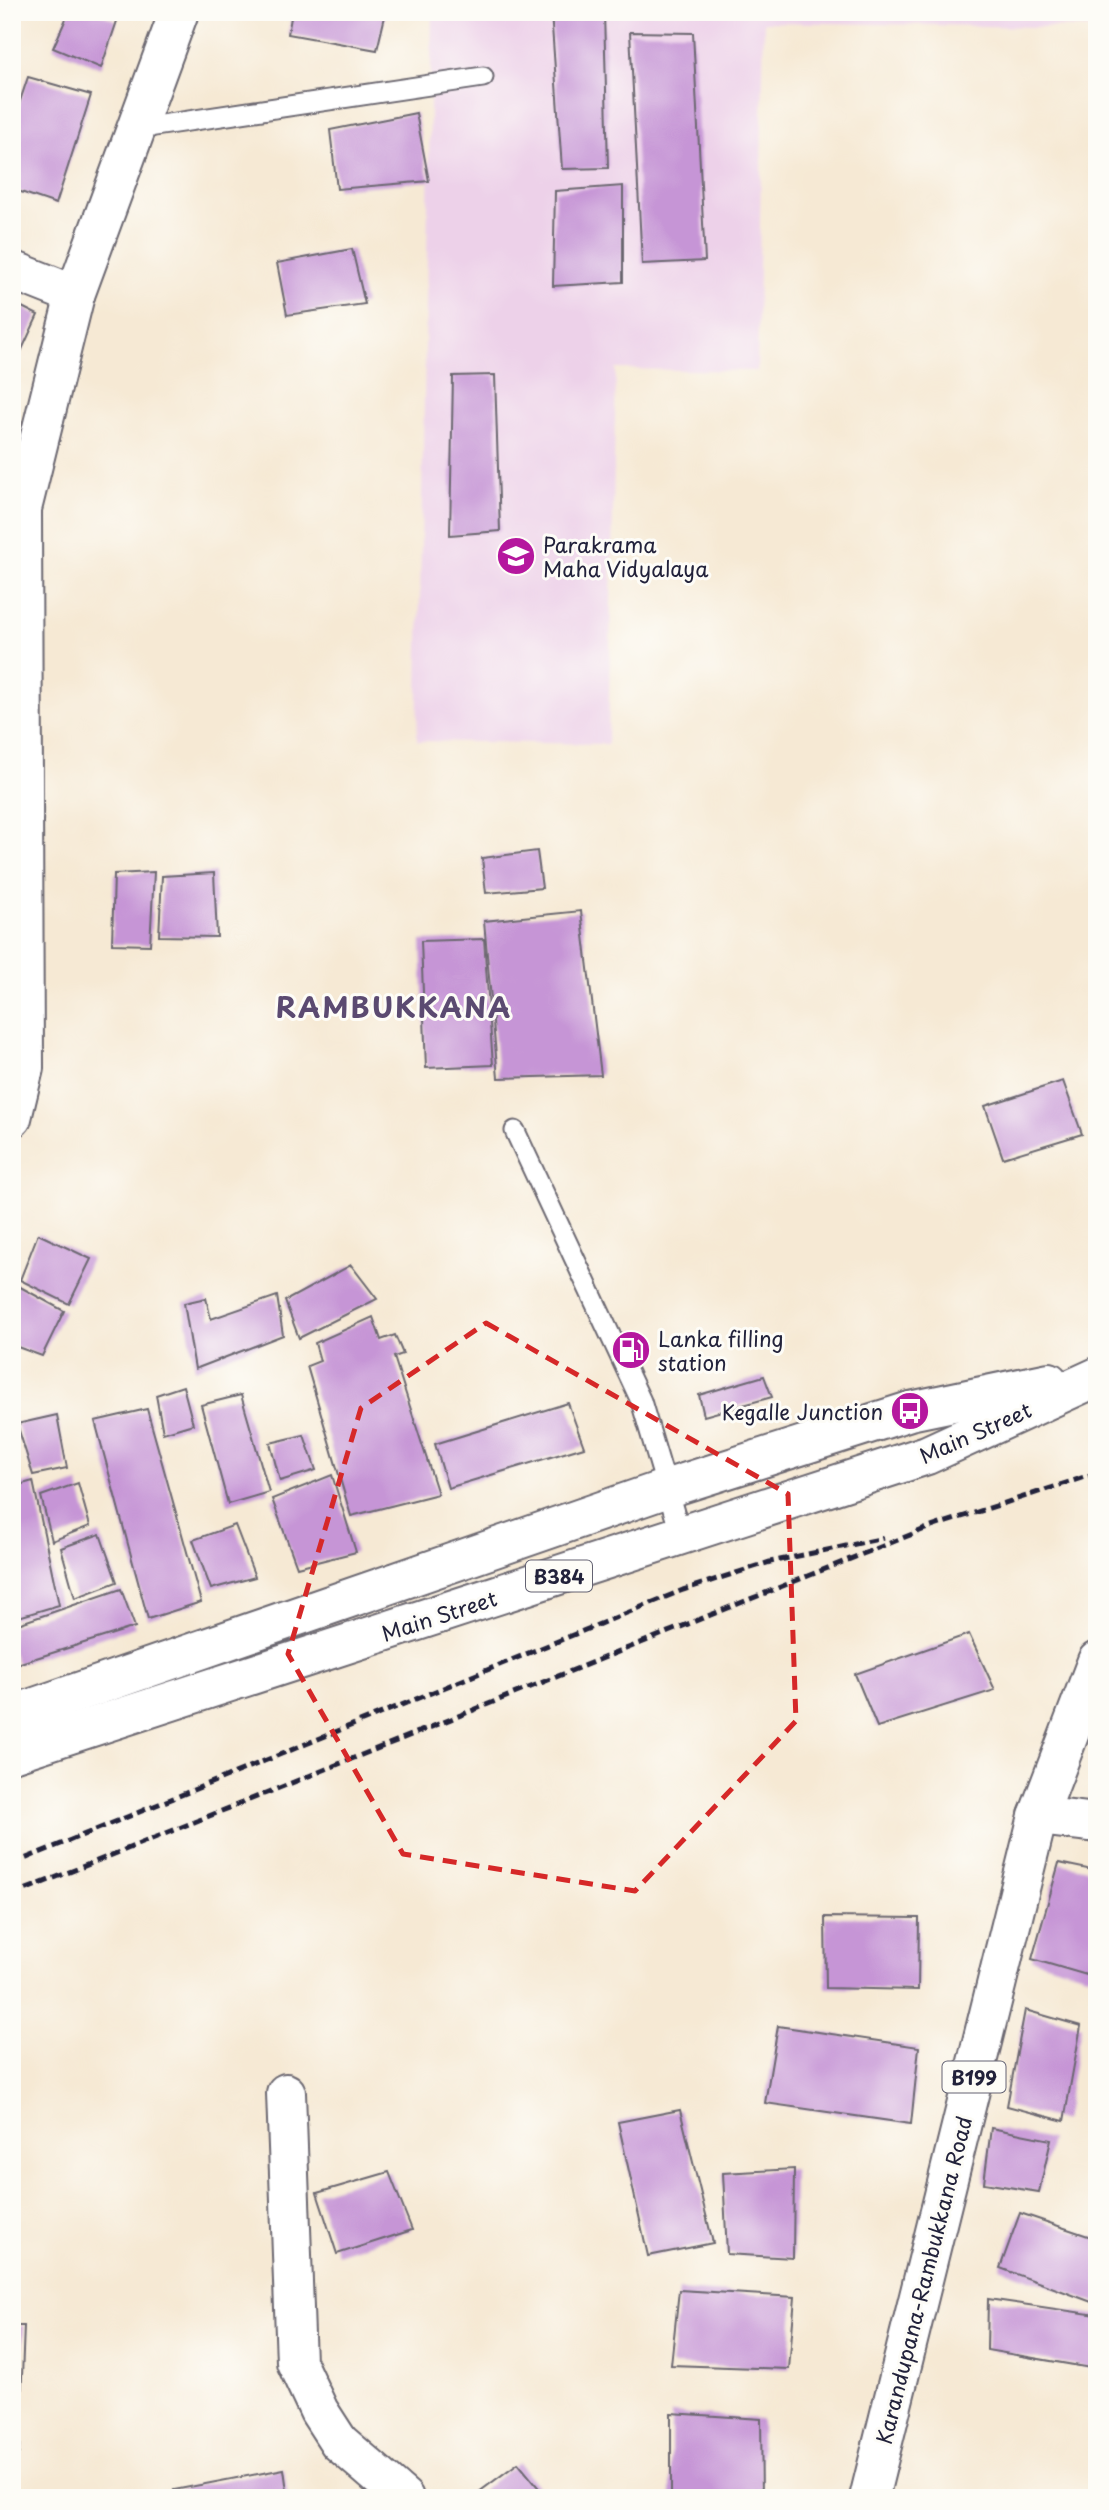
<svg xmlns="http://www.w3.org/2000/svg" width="1109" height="2510" font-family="'Playpen Sans',sans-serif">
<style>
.built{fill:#edd1e9}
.building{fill:#c695d6}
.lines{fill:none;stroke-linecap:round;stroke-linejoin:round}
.lane-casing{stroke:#6c6871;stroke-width:23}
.street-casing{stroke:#6c6871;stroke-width:42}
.secondary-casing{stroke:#6c6871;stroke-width:42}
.primary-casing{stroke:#6c6871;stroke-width:42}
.lane{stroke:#fff;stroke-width:19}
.street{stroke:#fff;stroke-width:38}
.secondary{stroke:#fff;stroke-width:38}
.primary{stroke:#fff;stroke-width:38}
.rail{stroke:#22223b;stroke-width:5;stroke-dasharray:10 5;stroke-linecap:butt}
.marked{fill:none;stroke:#d62828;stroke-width:5;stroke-dasharray:14 9;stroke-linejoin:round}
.labels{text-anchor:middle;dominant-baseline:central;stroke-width:6;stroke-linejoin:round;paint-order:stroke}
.shield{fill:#fdfcf7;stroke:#646373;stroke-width:2}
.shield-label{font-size:19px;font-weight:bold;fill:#22223b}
.poi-label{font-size:21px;fill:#22223b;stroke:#fdfcf7;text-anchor:start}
.street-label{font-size:21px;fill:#22223b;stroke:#fdfcf7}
.district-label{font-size:28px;font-weight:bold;letter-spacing:2px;fill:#5b4a71;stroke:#fdfcf7}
</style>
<rect width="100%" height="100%" fill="#fdfcf7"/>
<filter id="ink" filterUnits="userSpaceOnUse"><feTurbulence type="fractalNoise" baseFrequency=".0143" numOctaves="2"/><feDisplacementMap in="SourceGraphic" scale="14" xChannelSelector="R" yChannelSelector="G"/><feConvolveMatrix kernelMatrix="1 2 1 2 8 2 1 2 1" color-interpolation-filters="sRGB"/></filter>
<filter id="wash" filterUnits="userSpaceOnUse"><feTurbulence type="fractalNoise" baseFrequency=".00686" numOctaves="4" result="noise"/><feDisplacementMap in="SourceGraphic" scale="28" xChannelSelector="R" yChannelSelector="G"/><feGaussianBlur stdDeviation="1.57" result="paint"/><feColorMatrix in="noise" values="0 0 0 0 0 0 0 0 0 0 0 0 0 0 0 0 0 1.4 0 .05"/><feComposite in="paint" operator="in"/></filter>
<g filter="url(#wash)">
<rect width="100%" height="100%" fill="#f6e9d4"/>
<path class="built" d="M432,12H1097V28L764,22L757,371L616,369L608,744L417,741Z"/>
<g id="blocks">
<g class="building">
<path d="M69,12H97L117,21L101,68L53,48Z"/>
<path d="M292,12H386L377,50L288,34Z"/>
<path d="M453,12H491V14L454,17Z"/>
<path d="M551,12H604L608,168L562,169Z"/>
<path d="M630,32L693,33L705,261L642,264Z"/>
<path d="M28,77L91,95L56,204L12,189V125Z"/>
<path d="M416,113L429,181L337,189L330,130Z"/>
<path d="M623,186V282L553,286L555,191Z"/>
<path d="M352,249L365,304L287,315L277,263Z"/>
<path d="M12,302L38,315L12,371Z"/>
<path d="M495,375L500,531L450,535L453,376Z"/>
<path d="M537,851L542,888L486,893L482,858Z"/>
<path d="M154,872L150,945L112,944L114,874Z"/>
<path d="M214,873L217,937L159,936L162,876Z"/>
<path d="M581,911L601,1075L498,1078L484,921Z"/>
<path d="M484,939L493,1065L426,1068L421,941Z"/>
<path d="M1063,1081L1082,1134L1003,1158L985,1106Z"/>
<path d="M38,1234L91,1259L69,1304L20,1280Z"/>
<path d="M351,1265L377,1299L299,1338L285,1301Z"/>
<path d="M13,1283L64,1311L42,1356L12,1345Z"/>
<path d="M277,1296L283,1335L195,1369L184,1303L206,1298L211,1319Z"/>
<path d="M373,1317L381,1340L395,1335L403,1354L394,1357L438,1494L351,1516L307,1366L320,1361L315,1343Z"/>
<path d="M764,1376L772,1397L704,1416L699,1395Z"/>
<path d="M183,1386L193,1424L163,1433L156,1395Z"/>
<path d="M241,1395L269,1492L228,1504L201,1405Z"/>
<path d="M568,1403L584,1447L448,1488L435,1444Z"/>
<path d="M147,1409L201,1602L148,1619L95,1421Z"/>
<path d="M57,1415L67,1468L33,1475L17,1424Z"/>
<path d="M304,1435L316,1470L280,1481L270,1443Z"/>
<path d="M332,1475L356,1552L297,1567L272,1499Z"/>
<path d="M33,1481L59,1605L12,1619V1487Z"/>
<path d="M78,1483L90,1526L52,1541L41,1496Z"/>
<path d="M235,1525L255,1577L211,1589L193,1540Z"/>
<path d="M100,1534L117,1582L75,1598L61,1548Z"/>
<path d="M121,1589L135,1627L17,1664L12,1651V1626Z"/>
<path d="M969,1634L995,1690L877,1727L855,1674Z"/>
<path d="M1059,1863L1097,1871V1947L1090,1976L1032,1959Z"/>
<path d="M825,1917L919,1918L918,1990L826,1988Z"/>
<path d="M1025,2010L1081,2026L1064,2121L1007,2106Z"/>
<path d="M778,2026L919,2047L911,2124L765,2103Z"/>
<path d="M680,2110L713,2243L648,2256L618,2122Z"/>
<path d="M991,2128L1051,2140L1039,2192L984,2183Z"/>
<path d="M794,2169L793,2258L727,2254L723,2173Z"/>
<path d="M389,2172L412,2230L337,2254L317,2193Z"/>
<path d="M1020,2213L1097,2239V2304L1000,2268Z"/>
<path d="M679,2290L795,2297L789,2369L671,2365Z"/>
<path d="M988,2299L1097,2315V2369L987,2350Z"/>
<path d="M12,2326H24L19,2453H12Z"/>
<path d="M671,2413L761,2419L762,2498H671Z"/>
<path d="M518,2463L547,2498H471Z"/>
<path d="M284,2469L288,2498H176L174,2490Z"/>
</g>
</g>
</g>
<g filter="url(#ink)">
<use href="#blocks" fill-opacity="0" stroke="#6c6871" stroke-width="2"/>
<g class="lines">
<g class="lane-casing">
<g id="lane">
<path d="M135,129L483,77"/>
<path d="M515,1131L641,1401L681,1536"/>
</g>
</g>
<g class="street-casing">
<g id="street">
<path d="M12,270L75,295"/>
<path d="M1038,1816L1097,1823"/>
<path d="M286,2093L296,2362L319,2411L339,2442L404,2498"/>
</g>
</g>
<g class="secondary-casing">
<path id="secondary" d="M12,1118L24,1068L22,509L75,295L179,12"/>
</g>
<g class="primary-casing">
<g id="primary">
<path d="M12,1715L665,1489L910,1411L1049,1382"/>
<path d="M12,1753L927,1455L1097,1377"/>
<path d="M869,2498L1038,1816L1097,1661"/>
</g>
</g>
<use href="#lane" class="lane"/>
<use href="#street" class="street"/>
<use href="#secondary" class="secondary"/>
<use href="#primary" class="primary"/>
<g class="rail">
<path d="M12,1864L683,1590L770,1562L884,1538"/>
<path d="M12,1895L925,1529L1097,1473"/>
</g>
</g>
</g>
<path class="marked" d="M486,1323L788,1494L796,1721L635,1891L403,1854L288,1654L361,1408Z"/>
<defs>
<g id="school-disc" transform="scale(2.0125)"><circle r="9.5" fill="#b5179e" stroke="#fdfcf7"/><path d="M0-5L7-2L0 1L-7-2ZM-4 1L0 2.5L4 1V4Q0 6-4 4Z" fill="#fff"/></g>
<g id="fuel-disc" transform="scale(2.0125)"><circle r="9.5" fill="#b5179e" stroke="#fdfcf7"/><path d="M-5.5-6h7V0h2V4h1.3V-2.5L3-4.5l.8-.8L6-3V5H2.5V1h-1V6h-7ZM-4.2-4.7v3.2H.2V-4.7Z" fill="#fff"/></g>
<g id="bus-disc" transform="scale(2.0125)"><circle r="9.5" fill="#b5179e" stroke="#fdfcf7"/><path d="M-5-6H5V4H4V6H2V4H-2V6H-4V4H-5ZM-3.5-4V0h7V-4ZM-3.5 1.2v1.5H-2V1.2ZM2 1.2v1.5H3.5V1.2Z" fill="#fff"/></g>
</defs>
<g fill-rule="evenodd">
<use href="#school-disc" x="516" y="556"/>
<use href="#fuel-disc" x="631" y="1350"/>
<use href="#bus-disc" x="910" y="1411"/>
</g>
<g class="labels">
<g class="shield">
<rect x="526" y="1560.5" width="66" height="31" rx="5"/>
<rect x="942.5" y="2061.5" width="63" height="31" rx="5"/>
</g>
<g class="shield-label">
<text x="559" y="1576">B384</text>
<text x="974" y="2077">B199</text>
</g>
<g class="poi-label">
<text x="543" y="544">Parakrama<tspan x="543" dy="24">Maha Vidyalaya</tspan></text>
<text x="658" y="1338">Lanka filling<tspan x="658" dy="24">station</tspan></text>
<text x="883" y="1411" text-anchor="end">Kegalle Junction</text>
</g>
<g class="street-label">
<text transform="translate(975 1432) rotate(-24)">Main Street</text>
<text transform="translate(439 1615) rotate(-18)">Main Street</text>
<text transform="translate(923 2280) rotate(-76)">Karandupana-Rambukkana Road</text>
</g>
<g class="district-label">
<text x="394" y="1006">RAMBUKKANA</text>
</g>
</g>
<rect width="1109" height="2510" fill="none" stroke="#fdfcf7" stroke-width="42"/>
</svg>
